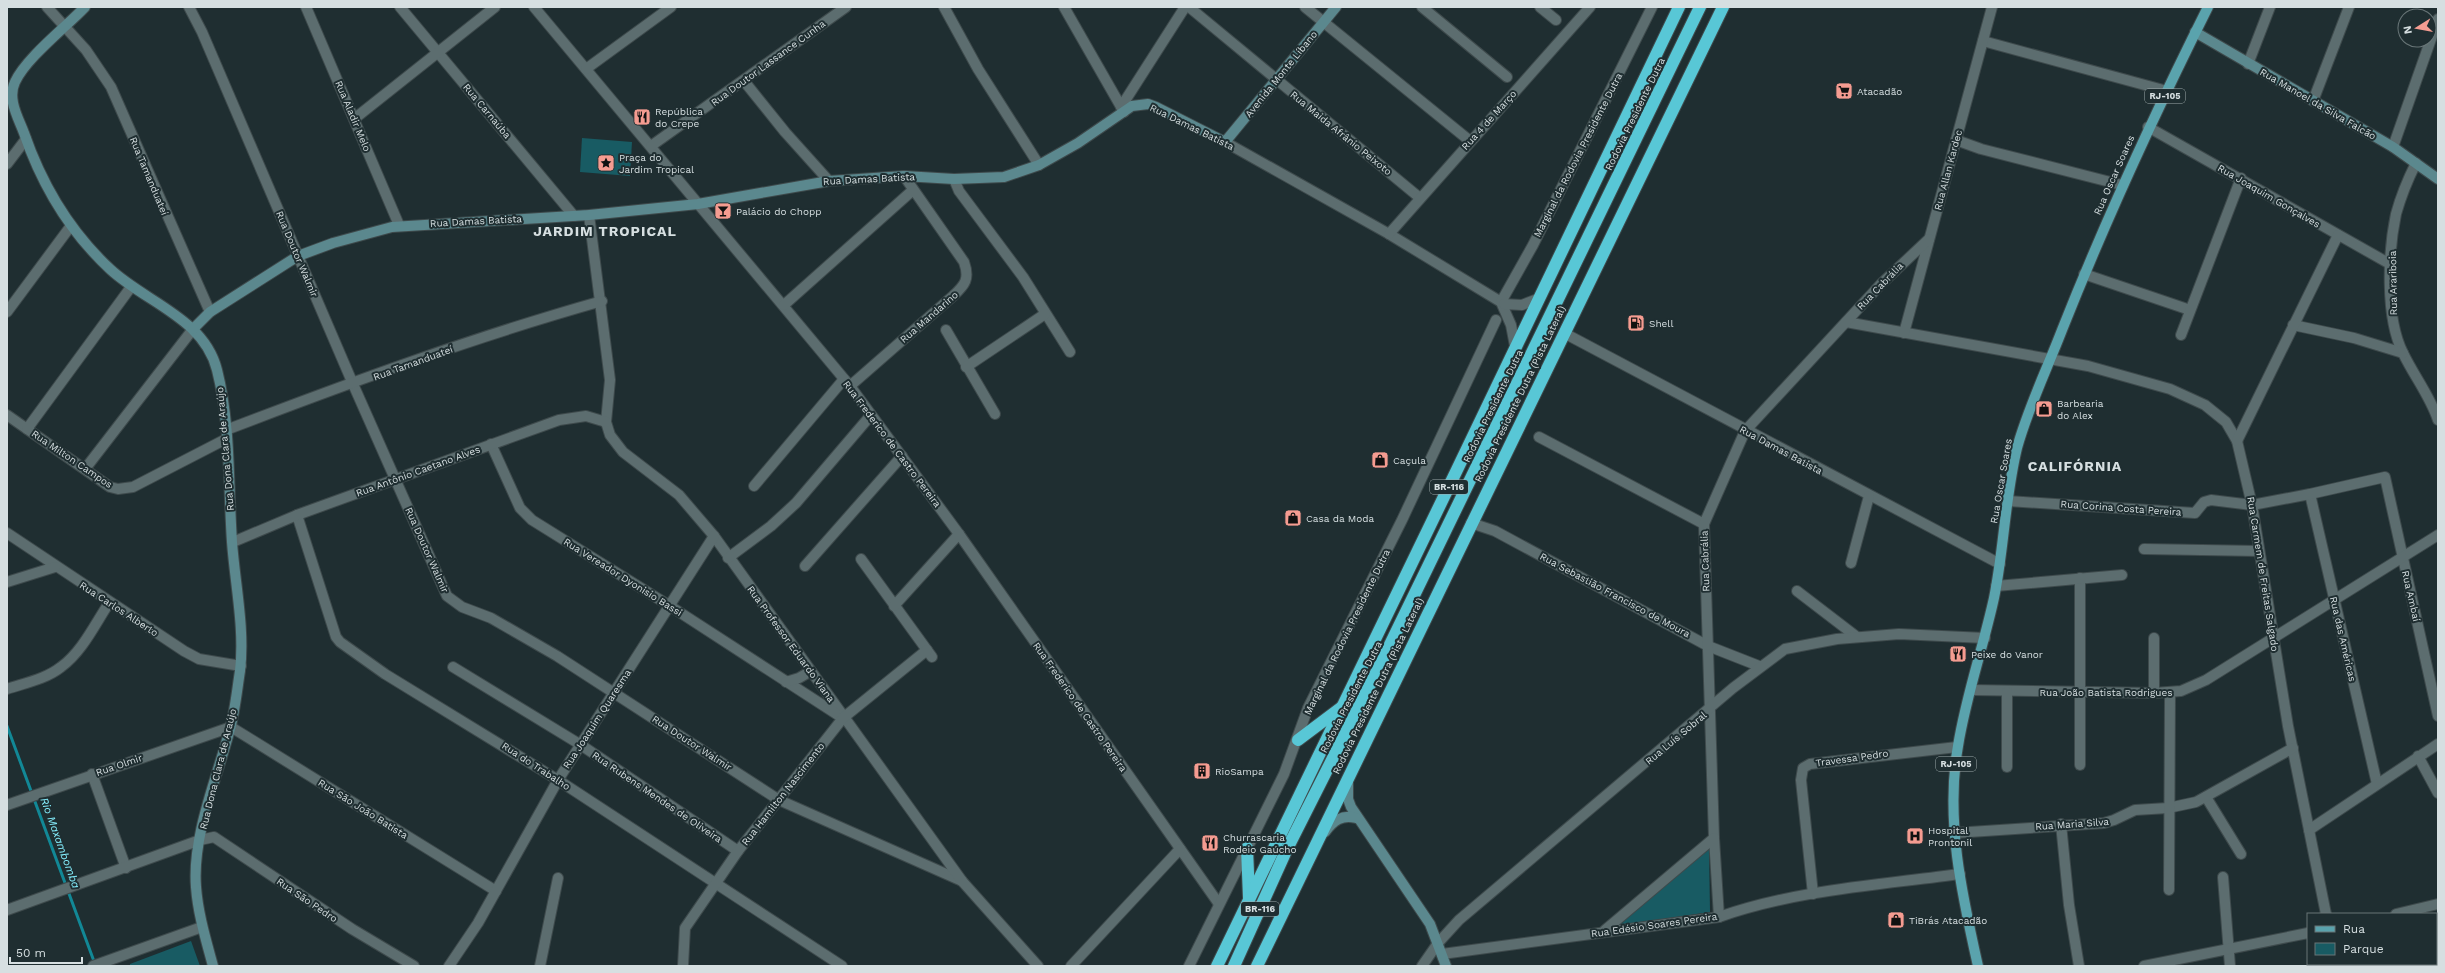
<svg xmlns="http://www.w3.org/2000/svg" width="2445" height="973" font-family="'Work Sans',sans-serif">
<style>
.green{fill:#185b63}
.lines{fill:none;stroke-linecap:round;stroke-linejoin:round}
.stream{stroke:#128896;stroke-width:3}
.street-casing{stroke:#3e4a4c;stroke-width:12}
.secondary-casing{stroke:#3e4a4c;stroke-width:12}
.primary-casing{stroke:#3e4a4c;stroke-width:12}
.highway-casing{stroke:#3e4a4c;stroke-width:14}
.street{stroke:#5c6d6f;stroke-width:10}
.secondary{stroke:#5b888e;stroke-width:10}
.primary{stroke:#5aa3ad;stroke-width:10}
.highway{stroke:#58c7d6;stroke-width:12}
.labels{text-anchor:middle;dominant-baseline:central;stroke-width:4;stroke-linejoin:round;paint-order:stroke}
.shield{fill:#1f2e31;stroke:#9faaac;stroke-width:1}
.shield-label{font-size:9px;font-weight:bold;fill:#d6dfe1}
.street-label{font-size:10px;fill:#d6dfe1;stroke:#1f2e31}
.poi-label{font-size:10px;fill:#d6dfe1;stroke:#1f2e31;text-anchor:start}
.water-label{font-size:11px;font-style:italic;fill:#85effe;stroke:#1f2e31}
.district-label{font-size:14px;font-weight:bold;letter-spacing:1px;fill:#d6dfe1;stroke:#1f2e31}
</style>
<rect width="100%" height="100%" fill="#1f2e31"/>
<g class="green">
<path d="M582,138L632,142L630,176L580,172Z"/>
<path d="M1709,848L1710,912L1617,926Z"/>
<path d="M191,941L200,966H130V964Z"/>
</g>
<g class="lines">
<path class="stream" d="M7,726L95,964"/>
<g class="street-casing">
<g id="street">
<path d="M47,7L86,50L111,87L210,312"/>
<path d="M189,7L202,32L353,384L447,596L462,607L491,618L557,656L779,800L962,881"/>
<path d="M306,7L399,225"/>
<path d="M400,7L574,216"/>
<path d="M534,7L850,386L959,534L1219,904"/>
<path d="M944,7L978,69L1039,165"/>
<path d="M1064,7L1124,112"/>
<path d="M1189,7L1420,198"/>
<path d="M1305,7L1470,141"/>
<path d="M1422,7L1507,77"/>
<path d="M1540,7L1556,20"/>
<path d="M1983,41L2167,91"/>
<path d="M2248,64L2270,7"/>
<path d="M586,69L671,7"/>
<path d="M744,81L785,132L829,181"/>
<path d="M2313,101L2349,7"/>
<path d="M1121,107L1185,7"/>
<path d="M354,119L495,7"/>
<path d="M2148,127L2390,264"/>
<path d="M1956,140L1981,149L2122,185"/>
<path d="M1225,142L1389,234L1501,302L1511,325L1515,346"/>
<path d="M651,146L846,7"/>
<path d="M2393,147L2438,19"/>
<path d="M2416,163C2408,179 2401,196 2396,214C2388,252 2385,317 2403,353C2414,376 2430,396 2438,420"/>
<path d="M7,164L26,139"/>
<path d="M954,179L959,191L1023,277L1070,352"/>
<path d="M589,215L610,380L606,422L610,435L623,452L679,495L714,536L962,881L1038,966"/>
<path d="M1389,234L1590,7"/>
<path d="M2084,274L2190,310"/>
<path d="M1501,302L1533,245L1652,7"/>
<path d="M1504,304L1522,305L1540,298"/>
<path d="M784,305L913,190"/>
<path d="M7,312L70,227"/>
<path d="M1846,322L2088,366L2170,389L2205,405L2226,422L2237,441L2252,505L2288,726L2326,914"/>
<path d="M2293,325L2354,338L2403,353"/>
<path d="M946,330L995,414"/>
<path d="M1564,333L2000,564"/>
<path d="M1904,333L1992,7"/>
<path d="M2181,335L2241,178"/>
<path d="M966,367L1045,314"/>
<path d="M850,386L953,296C965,285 970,279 964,262L904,176"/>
<path d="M7,415L110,487L118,489L133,487L226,439"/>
<path d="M27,429L131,287"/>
<path d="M226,430C349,383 474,337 602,301"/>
<path d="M1539,437L1704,524"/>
<path d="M2237,441L2338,235"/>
<path d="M491,444L520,508L532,520L670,606L838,715"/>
<path d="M85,469L193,329"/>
<path d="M754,486L844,379"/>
<path d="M2310,494L2377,784"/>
<path d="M2008,501L2195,513L2204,502L2211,500L2252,505L2310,494L2385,477L2438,716"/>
<path d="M297,515L336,637L340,642L385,674L558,780L842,966"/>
<path d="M1471,523L1495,531L1708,646L1759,666"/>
<path d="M7,533L184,651L199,659L241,666"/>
<path d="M233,542L297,515L559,420L586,416L606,422"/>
<path d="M2144,549L2259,551"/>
<path d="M728,558L771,526L796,503L871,415"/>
<path d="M861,559L932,657"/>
<path d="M1851,563L1869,496"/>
<path d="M805,566L902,456"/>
<path d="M2080,578V765"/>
<path d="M7,582L55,567"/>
<path d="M1996,586L2122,575"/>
<path d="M1797,591L1857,637"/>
<path d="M894,606L959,534"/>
<path d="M2154,638V693"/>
<path d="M453,667L581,745L738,851"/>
<path d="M786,682L799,678L811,671"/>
<path d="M7,689C25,683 46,679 61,667C82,652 95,624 109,603"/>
<path d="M1971,690L2154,693L2181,691L2206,680L2438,535"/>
<path d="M2418,756L2438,793"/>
<path d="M2007,767V692"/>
<path d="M92,774L126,868"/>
<path d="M2206,797L2241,854"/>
<path d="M7,805L231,727L496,891"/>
<path d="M2061,824L2069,905L2079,966"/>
<path d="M2309,830L2438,744"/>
<path d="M1954,833L2104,823L2114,820L2135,810L2168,808L2196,802L2293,748"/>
<path d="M2223,877L2230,966"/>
<path d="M2169,890L2170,693"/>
<path d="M1813,894L1801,780L1803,768L1810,764L1957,747"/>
<path d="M7,910L200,840L214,837L352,929L414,966"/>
<path d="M2396,914L2438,904"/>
<path d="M1719,917L1714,838L1704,524L1745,431L1881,284L1929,239"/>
<path d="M1605,930L1714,838"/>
<path d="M1442,954L1719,917C1796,890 1879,885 1960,874"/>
<path d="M2336,964V966"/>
<path d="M93,966L202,927"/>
<path d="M449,966L478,923L558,780L714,536"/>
<path d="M540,966L558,878"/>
<path d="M683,966L685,928L738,851L843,718L927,650"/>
<path d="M1071,966L1180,849"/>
<path d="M1189,966L1284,774L1308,708L1402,520L1496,320"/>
<path d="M1422,966L1438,943L1459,920L1733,688L1785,649L1837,639L1899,634L1985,638"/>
<path d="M2144,966L2308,933"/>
</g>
</g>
<g class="secondary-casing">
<g id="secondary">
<path d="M85,7C66,27 26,58 15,82C7,99 18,117 24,133C42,185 69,231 110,269C145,302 204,318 217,370C231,425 228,485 232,542C235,584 245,629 240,671C237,690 235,711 230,729C217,778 192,836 196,887C198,914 206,940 213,966"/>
<path d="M2195,32L2393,147L2438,179"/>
<path d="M193,329L210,312L298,256L333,243L392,227L589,215L698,204L829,181L904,176L954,179L1004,177L1039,165L1078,143L1132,106L1148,104L1156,107L1225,142L1336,7"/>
<path d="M1348,781V799L1351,807L1430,924L1446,966"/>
<path d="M1325,832C1333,821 1342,814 1356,818"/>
</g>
</g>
<g class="primary-casing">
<path id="primary" d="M1978,966C1962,895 1945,819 1958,746C1966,696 1983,648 1994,598C2004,549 2005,497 2017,448C2028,408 2047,369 2062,330C2106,219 2155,113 2208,7"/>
</g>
<g class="highway-casing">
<g id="highway">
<path d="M1298,740L1342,707"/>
<path d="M1247,848L1249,898"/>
<path d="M1217,966C1372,647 1526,327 1679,7"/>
<path d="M1234,966L1286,851L1385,655L1700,7"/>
<path d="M1257,966L1723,7"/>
</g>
</g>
<use href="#street" class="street"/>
<use href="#secondary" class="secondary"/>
<use href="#primary" class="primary"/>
<use href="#highway" class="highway"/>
</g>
<defs>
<g id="supermarket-square" transform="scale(0.9)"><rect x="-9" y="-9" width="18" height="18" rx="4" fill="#f59c91" stroke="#1f2e31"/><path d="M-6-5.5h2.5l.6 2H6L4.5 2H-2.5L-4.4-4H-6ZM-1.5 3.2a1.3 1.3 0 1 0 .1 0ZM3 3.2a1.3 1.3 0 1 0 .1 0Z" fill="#111"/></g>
<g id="restaurant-square" transform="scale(0.9)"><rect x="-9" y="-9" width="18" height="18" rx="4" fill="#f59c91" stroke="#1f2e31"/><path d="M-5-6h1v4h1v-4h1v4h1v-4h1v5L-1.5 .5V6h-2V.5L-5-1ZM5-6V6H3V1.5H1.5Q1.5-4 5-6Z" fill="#111"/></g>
<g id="sight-square" transform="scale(0.9)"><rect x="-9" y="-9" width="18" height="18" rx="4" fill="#f59c91" stroke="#1f2e31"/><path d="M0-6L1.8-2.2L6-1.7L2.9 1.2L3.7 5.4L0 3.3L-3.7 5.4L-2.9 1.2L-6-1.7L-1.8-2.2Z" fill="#111"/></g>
<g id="bar-square" transform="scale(0.9)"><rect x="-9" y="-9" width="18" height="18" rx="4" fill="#f59c91" stroke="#1f2e31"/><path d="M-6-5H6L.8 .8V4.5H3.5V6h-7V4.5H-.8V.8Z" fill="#111"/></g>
<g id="fuel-square" transform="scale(0.9)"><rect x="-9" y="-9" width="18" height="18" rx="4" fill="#f59c91" stroke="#1f2e31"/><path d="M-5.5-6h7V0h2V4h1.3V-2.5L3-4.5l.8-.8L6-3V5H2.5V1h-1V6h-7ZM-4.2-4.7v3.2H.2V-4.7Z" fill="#111"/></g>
<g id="shop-square" transform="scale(0.9)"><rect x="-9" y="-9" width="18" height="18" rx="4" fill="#f59c91" stroke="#1f2e31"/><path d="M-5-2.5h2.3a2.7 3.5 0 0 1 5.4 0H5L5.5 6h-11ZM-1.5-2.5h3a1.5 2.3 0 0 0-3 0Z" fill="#111"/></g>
<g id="building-square" transform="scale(0.9)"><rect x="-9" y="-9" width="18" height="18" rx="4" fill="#f59c91" stroke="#1f2e31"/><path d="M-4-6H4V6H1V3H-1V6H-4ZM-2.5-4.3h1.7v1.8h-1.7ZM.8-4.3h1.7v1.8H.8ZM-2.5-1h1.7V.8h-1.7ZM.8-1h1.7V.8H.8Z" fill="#111"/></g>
<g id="hospital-square" transform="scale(0.9)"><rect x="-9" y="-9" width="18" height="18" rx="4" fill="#f59c91" stroke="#1f2e31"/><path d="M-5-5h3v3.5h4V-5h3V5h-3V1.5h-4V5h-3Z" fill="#111"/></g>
</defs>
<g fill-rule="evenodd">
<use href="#supermarket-square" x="1844" y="91"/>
<use href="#restaurant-square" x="642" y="117"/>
<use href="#sight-square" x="606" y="163"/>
<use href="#bar-square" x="723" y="211"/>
<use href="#fuel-square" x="1636" y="323"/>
<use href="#shop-square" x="2044" y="409"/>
<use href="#shop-square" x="1380" y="460"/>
<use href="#shop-square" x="1293" y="518"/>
<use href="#restaurant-square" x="1958" y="654"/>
<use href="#building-square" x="1202" y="771"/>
<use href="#hospital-square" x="1915" y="836"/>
<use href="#restaurant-square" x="1210" y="843"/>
<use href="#shop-square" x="1896" y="920"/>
</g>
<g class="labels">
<g class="shield">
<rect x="2145" y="89" width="40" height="14" rx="3"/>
<rect x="1430" y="480" width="38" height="14" rx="3"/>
<rect x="1936" y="757" width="40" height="14" rx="3"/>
<rect x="1241" y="902" width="38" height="14" rx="3"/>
</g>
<g class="shield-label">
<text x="2165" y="96">RJ-105</text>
<text x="1449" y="487">BR-116</text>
<text x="1956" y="764">RJ-105</text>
<text x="1260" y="909">BR-116</text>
</g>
<g class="street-label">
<text transform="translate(768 63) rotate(-36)">Rua Doutor Lassance Cunha</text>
<text transform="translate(1281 74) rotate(-51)">Avenida Monte Líbano</text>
<text transform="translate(2318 104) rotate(30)">Rua Manoel da Silva Falcão</text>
<text transform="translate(487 111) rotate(50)">Rua Carnaúba</text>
<text transform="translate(1635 114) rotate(-64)">Rodovia Presidente Dutra</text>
<text transform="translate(353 116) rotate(67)">Rua Aladir Melo</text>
<text transform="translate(1489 120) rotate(-48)">Rua 4 de Março</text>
<text transform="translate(1192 127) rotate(26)">Rua Damas Batista</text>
<text transform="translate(1341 133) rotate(39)">Rua Maida Afrânio Peixoto</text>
<text transform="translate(1578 155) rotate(-63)">Marginal da Rodovia Presidente Dutra</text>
<text transform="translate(1948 170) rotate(-75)">Rua Allan Kardec</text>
<text transform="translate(2114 175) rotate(-66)">Rua Oscar Soares</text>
<text transform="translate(149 176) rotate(67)">Rua Tamanduateí</text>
<text transform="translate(869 179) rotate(-3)">Rua Damas Batista</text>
<text transform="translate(2269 196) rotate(30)">Rua Joaquim Gonçalves</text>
<text transform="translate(476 221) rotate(-3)">Rua Damas Batista</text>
<text transform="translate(297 254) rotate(67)">Rua Doutor Walmir</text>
<text transform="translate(2393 283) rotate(-91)">Rua Arariboia</text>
<text transform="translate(1880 286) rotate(-46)">Rua Cabrália</text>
<text transform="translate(929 317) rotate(-41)">Rua Mandarino</text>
<text transform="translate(413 363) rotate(-20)">Rua Tamanduateí</text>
<text transform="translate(1520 394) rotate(-64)">Rodovia Presidente Dutra (Pista Lateral)</text>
<text transform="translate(1493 406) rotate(-64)">Rodovia Presidente Dutra</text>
<text transform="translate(892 444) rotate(53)">Rua Frederico de Castro Pereira</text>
<text transform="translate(225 449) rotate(-95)">Rua Dona Clara de Araújo</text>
<text transform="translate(1781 450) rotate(28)">Rua Damas Batista</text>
<text transform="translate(72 459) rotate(34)">Rua Milton Campos</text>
<text transform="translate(418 471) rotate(-20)">Rua Antônio Caetano Alves</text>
<text transform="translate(2001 481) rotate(-80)">Rua Oscar Soares</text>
<text transform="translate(2121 508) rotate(4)">Rua Corina Costa Pereira</text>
<text transform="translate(427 550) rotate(66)">Rua Doutor Walmir</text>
<text transform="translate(1705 561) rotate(-92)">Rua Cabrália</text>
<text transform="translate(2263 574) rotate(81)">Rua Carmem de Freitas Salgado</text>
<text transform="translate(623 577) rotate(32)">Rua Vereador Dyonisio Bassi</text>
<text transform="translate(1615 595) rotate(28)">Rua Sebastião Francisco de Moura</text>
<text transform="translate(2411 596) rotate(77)">Rua Ambaí</text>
<text transform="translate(119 609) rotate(33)">Rua Carlos Alberto</text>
<text transform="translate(1347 632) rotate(-64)">Marginal da Rodovia Presidente Dutra</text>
<text transform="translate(2343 639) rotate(77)">Rua das Américas</text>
<text transform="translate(791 644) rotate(54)">Rua Professor Eduardo Viana</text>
<text transform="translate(1378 686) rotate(-64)">Rodovia Presidente Dutra (Pista Lateral)</text>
<text x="2106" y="692">Rua João Batista Rodrigues</text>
<text transform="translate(1351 697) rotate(-63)">Rodovia Presidente Dutra</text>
<text transform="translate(1080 707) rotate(55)">Rua Frederico de Castro Pereira</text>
<text transform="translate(597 719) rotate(-57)">Rua Joaquim Quaresma</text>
<text transform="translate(1676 738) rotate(-40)">Rua Luís Sobral</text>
<text transform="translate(692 743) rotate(33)">Rua Doutor Walmir</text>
<text transform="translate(1852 758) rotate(-8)">Travessa Pedro</text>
<text transform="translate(119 765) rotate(-19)">Rua Olmir</text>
<text transform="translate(536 766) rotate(33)">Rua do Trabalho</text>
<text transform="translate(218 769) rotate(-76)">Rua Dona Clara de Araújo</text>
<text transform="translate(783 794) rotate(-52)">Rua Hamilton Nascimento</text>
<text transform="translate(657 797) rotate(34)">Rua Rubens Mendes de Oliveira</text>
<text transform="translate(363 809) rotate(32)">Rua São João Batista</text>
<text transform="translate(2072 824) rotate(-4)">Rua Maria Silva</text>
<text transform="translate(307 900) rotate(34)">Rua São Pedro</text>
<text transform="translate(1654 925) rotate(-8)">Rua Edésio Soares Pereira</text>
</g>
<g class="poi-label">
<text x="1857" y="91">Atacadão</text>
<text x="655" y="111">República<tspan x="655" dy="12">do Crepe</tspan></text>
<text x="619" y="157">Praça do<tspan x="619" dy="12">Jardim Tropical</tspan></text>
<text x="736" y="211">Palácio do Chopp</text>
<text x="1649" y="323">Shell</text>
<text x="2057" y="403">Barbearia<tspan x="2057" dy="12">do Alex</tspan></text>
<text x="1393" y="460">Caçula</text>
<text x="1306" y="518">Casa da Moda</text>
<text x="1971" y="654">Peixe do Vanor</text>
<text x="1215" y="771">RioSampa</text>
<text x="1928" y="830">Hospital<tspan x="1928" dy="12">Prontonil</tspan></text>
<text x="1223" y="837">Churrascaria<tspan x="1223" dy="12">Rodeio Gaúcho</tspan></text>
<text x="1909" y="920">TiBrás Atacadão</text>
</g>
<g class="water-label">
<text transform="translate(60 843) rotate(70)">Rio Maxambomba</text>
</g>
<g class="district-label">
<text x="605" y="231">JARDIM TROPICAL</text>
<text x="2075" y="466">CALIFÓRNIA</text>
</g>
</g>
<rect width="2445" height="973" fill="none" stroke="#d6dfe1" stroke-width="16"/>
<rect x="2307" y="913" width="130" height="52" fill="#1f2e31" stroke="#687577"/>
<rect x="2315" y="926" width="20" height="6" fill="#5aa3ad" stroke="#687577"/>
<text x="2343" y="933" font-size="12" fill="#d6dfe1">Rua</text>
<rect x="2315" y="943" width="20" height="12" fill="#185b63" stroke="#687577"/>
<text x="2343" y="953" font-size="12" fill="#d6dfe1">Parque</text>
<g transform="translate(2417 28) rotate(259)"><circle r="19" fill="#1f2e31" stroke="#687577"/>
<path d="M0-3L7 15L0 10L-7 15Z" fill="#f59c91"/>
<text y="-6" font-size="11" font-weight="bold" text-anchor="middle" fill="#d6dfe1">N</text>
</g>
<path d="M10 957v6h72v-6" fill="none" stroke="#d6dfe1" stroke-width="2"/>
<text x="16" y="957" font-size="12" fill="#d6dfe1" stroke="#1f2e31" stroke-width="3" paint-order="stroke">50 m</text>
</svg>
